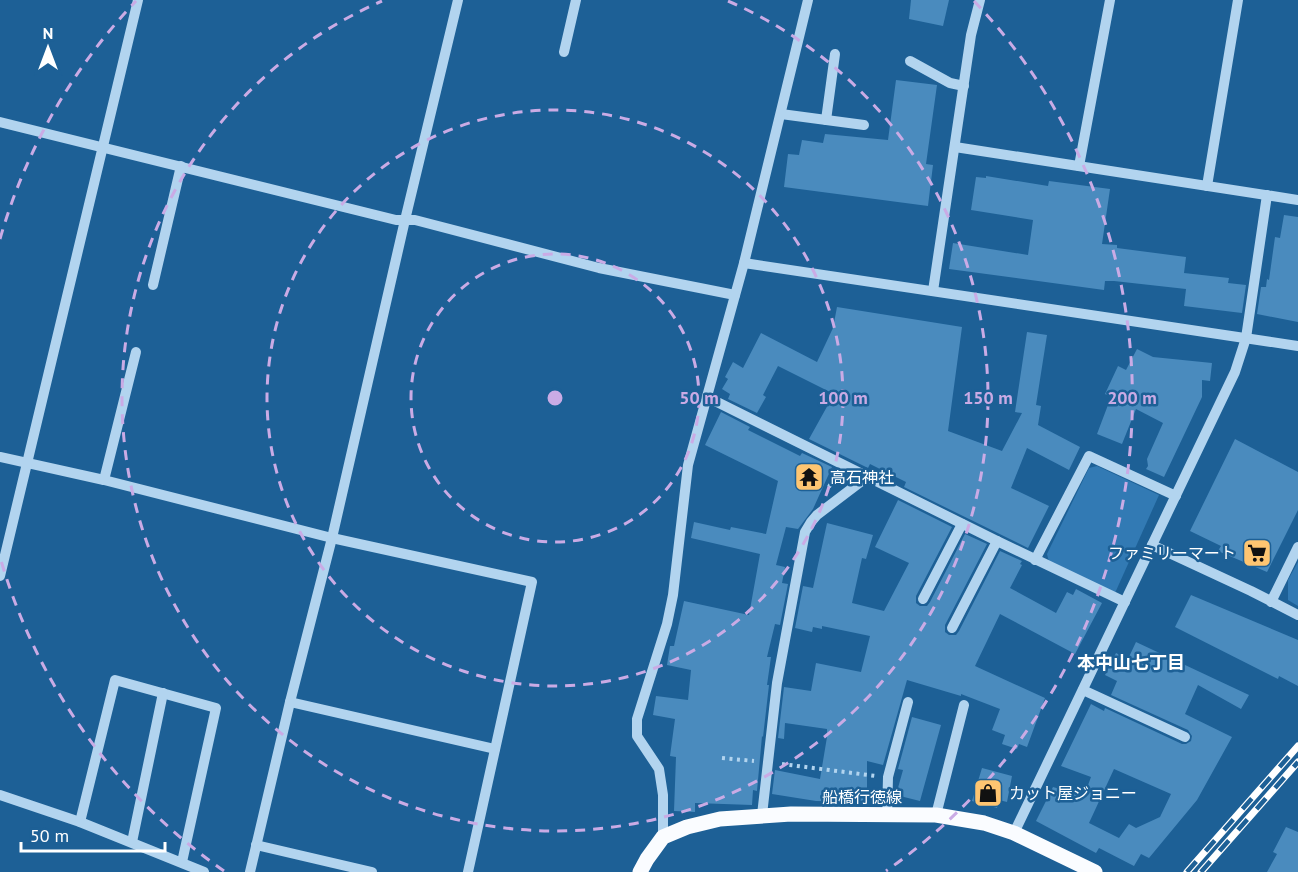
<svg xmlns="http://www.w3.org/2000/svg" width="1298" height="872" font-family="'PT Sans','Noto Sans JP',sans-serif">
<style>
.green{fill:#327ab4}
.building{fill:#4a8bbe;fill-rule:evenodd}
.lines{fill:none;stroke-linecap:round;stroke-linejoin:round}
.path{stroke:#b2d4ef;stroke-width:4;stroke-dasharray:3 4.5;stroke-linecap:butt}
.minor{stroke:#b2d4ef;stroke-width:10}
.major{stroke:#fafcff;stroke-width:15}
.rail-casing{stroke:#fff;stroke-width:7}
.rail{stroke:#1d6096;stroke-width:4.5;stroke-dasharray:14;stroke-linecap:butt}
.ring{fill:none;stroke:#caabe5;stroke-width:3;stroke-dasharray:10 8}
.labels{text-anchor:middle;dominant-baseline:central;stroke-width:5;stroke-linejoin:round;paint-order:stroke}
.poi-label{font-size:16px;fill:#fff;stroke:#1d6096;text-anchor:start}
.street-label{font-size:16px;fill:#fff;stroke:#1d6096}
.neighbourhood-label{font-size:18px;font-weight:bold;fill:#fff;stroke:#1d6096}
.centre{fill:#caabe5;stroke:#1d6096;stroke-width:3}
.ring-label{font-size:18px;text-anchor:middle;font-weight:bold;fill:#caabe5;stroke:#1d6096;stroke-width:5;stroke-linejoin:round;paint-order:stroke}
</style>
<rect width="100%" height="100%" fill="#1d6096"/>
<g class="green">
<path d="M1097,466L1159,495L1115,593L1049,562L1047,554L1089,468Z"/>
<path d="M1298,562V606L1288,600V580Z"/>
</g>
<g class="building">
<path d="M911,0H949L943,26L909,19Z"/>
<path d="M896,80L937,85L926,164L933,165L928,206L784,187L788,154L799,155L802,140L823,143L825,134L888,140Z"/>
<path d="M986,176L1048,186L1049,181L1110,189L1102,244L1117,245V248L1186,257L1184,273L1229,278L1228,283L1246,285L1242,313L1184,306L1186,289L1114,281H1105L1104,290L949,269L953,243L1028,255L1033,220L971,210L976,177L986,178Z"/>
<path d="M1284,215L1298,217V322L1257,314L1261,287H1266L1267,279L1269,280L1275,237L1280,238Z"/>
<path d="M837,307L962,327L948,431L1002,451L1022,413L1015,412L1027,332L1047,335L1036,405L1041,406L1038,425L1080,447L1069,470L1027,448L1011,488L1049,506L1028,548L904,487L906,482L870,464L868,468L809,439L834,394L778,366L763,395L766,397L757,413L728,399L730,394L722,389L728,379L725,377L733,362L743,368L761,333L817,362L833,328Z"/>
<path d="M1137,349L1153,357L1212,363L1210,381L1202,380V397L1164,477L1146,469L1148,466L1147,459L1163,423L1136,409L1122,444L1097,434L1111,397L1105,394L1118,366L1126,370Z"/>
<path d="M721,412L750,427L748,430L800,456L802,453L832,467L813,509L798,529L786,527L776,565L785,567L782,583L788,584L780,625L775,624L767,657H771L767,685H769L763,737L762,736L757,791L753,790L752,805L695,803V812L674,811L676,757L670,756L675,719L653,715L656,696L688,700L691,670L667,665L670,646H674L684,601L749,615L760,554L691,538L694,522L730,530L731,527L766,534L778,481L705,445Z"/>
<path d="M1235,439L1298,472V510L1267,572L1218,551L1221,546L1190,531Z"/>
<path d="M898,500L952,527L916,596V603L920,606H927L930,602L965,534L987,544L945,625V632L949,635H956L959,631L1000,551L1022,561L1020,564L1022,565L1010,588L1056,613L1067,592L1073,595L1076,589L1102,603L1075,654L1000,614L975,666L1045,698L1027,747L1019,744L1017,749L1002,744L1005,735L992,730L1000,709L961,694V696L907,680L883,765L867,761V802L816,801L772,794L775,770L820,779L827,737V729L785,723L784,739L778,738L784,687L811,691L816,663L861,672L870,636L822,626V629L813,627L812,632L795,628L803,586L813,588L827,523L873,535L866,559L862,558L852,603L884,611L909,563L875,547Z"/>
<path d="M1191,595L1298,640V686L1279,676L1278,679L1175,627Z"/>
<path d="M1136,642L1249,695L1241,709L1198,685L1185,714L1232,737L1197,800L1149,858L1141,854L1134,866L1099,848L1096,853L1036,821L1053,787L1084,796L1091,777L1061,766L1091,704L1104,711L1105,708L1182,744H1186L1191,741L1192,736L1188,730L1111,695L1117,681L1105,675L1116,653L1128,659ZM1114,769L1171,794L1160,817L1136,828L1129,824L1119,838L1089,823Z"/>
<path d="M912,717L941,725L920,801L896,795L903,770L898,769Z"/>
<path d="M982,768L1012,776L1007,802L999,800L997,808L972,801Z"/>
<path d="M1286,827L1298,832V872H1267L1277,854L1273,852Z"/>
</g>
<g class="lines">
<g class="path">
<path d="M829,487L833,479"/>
<path d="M722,758L754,761"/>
<path d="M782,764L876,776"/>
</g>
<g class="minor">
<path d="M564,52L576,0"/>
<path d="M910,61L950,83L964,86"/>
<path d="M781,114L864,125"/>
<path d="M826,120L835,54"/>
<path d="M0,122L396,220H415L599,268L735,295"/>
<path d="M955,147L1298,200"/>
<path d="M1079,166L1110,0"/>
<path d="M1207,186L1238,0"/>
<path d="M744,263L1298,346"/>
<path d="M153,285L181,166"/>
<path d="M933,291L971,35L980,0"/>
<path d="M707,397L997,541L1125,602"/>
<path d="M0,457L104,480L332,538L532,582L468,872"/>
<path d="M104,480L136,352"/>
<path d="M1152,545L1251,591L1298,615"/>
<path d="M1035,560L1089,456L1176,496"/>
<path d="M0,576L138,0"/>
<path d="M923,599L962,524"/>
<path d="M1271,602L1298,547"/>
<path d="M952,628L997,541"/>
<path d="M1083,690L1185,737"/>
<path d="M290,702L495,749"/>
<path d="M0,795L80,822L204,872"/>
<path d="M762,815L777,683L805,532L811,522L817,515L867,477"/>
<path d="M887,815L888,777L908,702"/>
<path d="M936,815L964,705"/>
<path d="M80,822L115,680L216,708L182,862"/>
<path d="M1014,833L1235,372L1246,338L1267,195"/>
<path d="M663,837V795L659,769L637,736V719L667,624L673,595L688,465L744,263L808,0"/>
<path d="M132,842L163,693"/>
<path d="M256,845L372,872"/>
<path d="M250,872L290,702L332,538L405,220L458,0"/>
</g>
<path class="major" d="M640,872L647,859L663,837L687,827L720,819L791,814L936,815L984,823L1014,833L1095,872"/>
<g class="rail-casing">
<g id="rail">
<path d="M1187,872L1298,746"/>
<path d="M1201,872L1298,762"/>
</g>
</g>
<use href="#rail" class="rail"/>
</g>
<g class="ring">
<circle cx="555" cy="398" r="144"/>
<circle cx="555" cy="398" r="288"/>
<path d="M728 1A433 433 0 1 1 382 1"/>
<path d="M224 871A577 577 0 0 1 0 557M0 239A577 577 0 0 1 136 1M974 1A577 577 0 0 1 886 871"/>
</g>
<defs>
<g id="temple-square" transform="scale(1.5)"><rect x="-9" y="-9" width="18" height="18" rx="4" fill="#fec571" stroke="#1d6096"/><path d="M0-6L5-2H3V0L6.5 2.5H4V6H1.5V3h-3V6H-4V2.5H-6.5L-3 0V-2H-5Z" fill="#111"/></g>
<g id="supermarket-square" transform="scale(1.5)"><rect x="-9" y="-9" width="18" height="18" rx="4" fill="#fec571" stroke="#1d6096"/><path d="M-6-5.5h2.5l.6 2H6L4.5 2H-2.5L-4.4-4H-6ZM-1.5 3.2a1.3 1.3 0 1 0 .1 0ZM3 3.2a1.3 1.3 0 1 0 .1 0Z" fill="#111"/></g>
<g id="shop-square" transform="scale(1.5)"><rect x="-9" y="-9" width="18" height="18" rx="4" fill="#fec571" stroke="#1d6096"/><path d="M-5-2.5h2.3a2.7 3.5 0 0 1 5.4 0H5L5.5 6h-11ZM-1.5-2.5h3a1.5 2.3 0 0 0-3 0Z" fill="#111"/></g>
</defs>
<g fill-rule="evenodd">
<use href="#temple-square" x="809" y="477"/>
<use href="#supermarket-square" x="1257" y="553"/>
<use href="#shop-square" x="988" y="793"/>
</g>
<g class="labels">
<g class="poi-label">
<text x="830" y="477">高石神社</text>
<text x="1236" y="553" text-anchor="end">ファミリーマート</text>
<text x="1009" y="793">カット屋ジョニー</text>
</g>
<g class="street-label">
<text x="862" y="797">船橋行徳線</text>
</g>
<g class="neighbourhood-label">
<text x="1131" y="662">本中山七丁目</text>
</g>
</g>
<circle cx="555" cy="398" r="9" class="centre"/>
<g class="ring-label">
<text x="699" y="404">50 m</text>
<text x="843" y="404">100 m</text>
<text x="988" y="404">150 m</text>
<text x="1132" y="404">200 m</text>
</g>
<g transform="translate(48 48)" stroke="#1d6096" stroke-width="4.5" paint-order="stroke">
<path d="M0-4.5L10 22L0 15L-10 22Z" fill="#ffffff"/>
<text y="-9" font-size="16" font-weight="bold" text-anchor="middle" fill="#ffffff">N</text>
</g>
<path d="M21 842v9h144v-9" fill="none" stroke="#ffffff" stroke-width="3"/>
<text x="30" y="842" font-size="18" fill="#ffffff" stroke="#1d6096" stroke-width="4.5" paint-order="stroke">50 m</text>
</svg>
